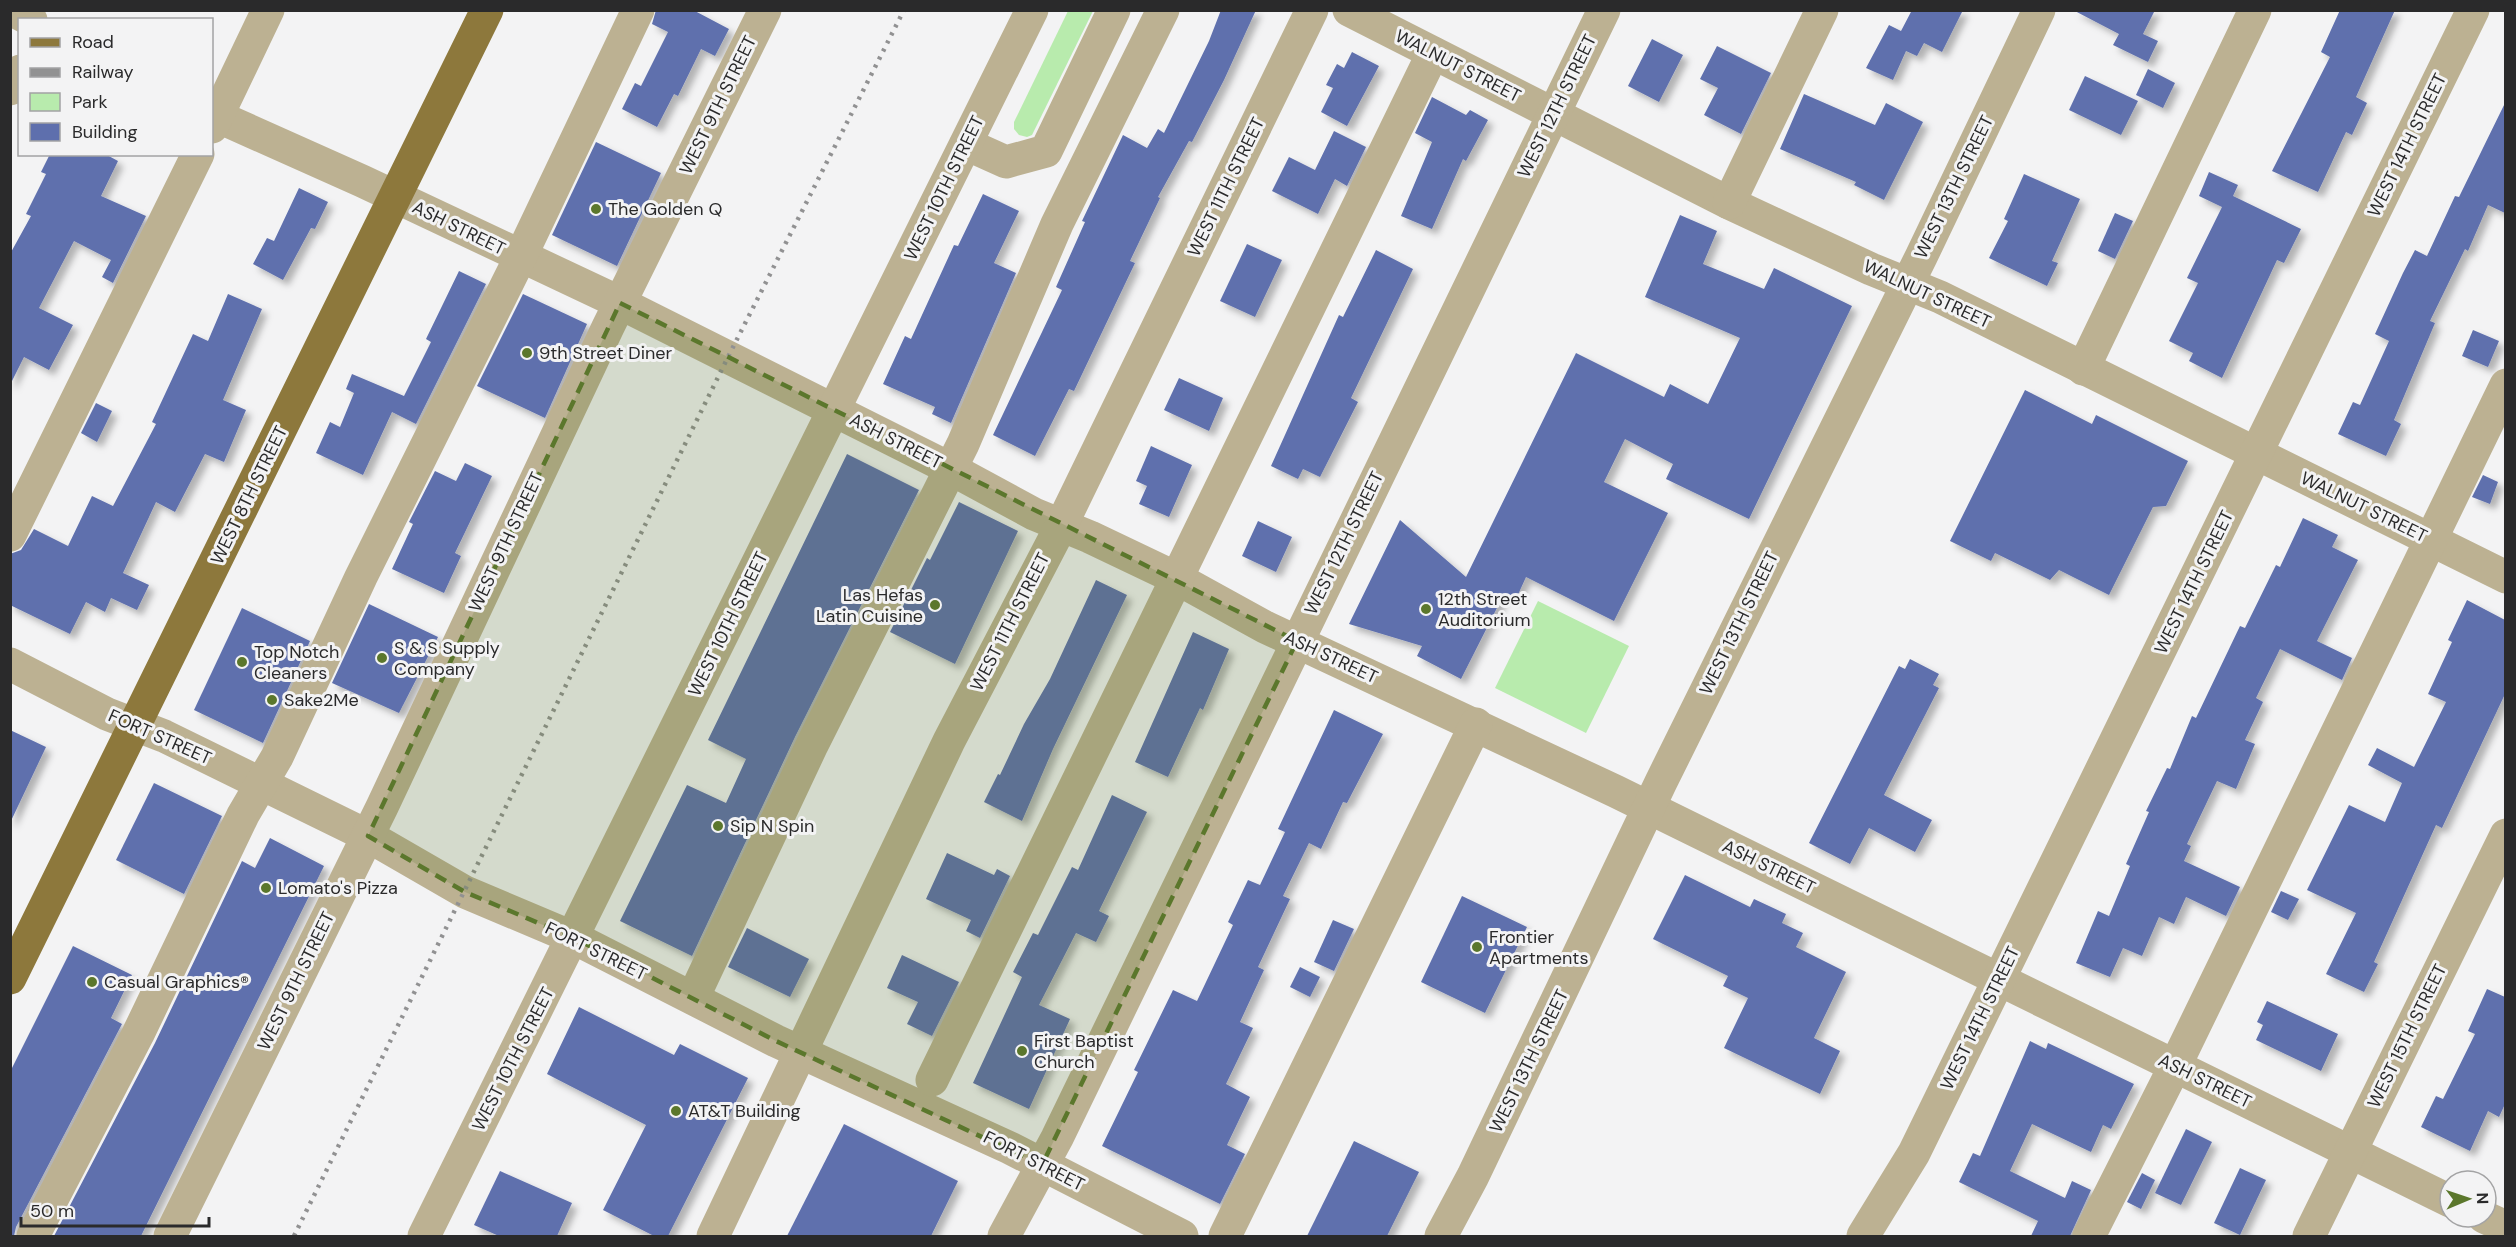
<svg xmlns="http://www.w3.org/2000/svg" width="2516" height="1247" font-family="'DM Sans',sans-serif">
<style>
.green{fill:#b8ebad}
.building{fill:#5e6fad;filter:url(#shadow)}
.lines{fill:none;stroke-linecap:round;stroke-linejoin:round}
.minor{stroke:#bcb192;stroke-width:33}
.major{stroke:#8d783c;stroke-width:33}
.rail{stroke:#919192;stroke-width:4.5;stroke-dasharray:3 6;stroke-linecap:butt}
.marked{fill:#5b772c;fill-opacity:0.2;stroke:#5b772c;stroke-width:4.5;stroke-dasharray:12 8;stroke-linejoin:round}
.poi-dot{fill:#5b772c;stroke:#f3f3f4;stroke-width:2}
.labels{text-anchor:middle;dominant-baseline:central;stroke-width:6;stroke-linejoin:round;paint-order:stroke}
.street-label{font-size:18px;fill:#2a2a2b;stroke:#f3f3f4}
.poi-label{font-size:18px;fill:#2a2a2b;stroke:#f3f3f4;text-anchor:start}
</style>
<defs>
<filter id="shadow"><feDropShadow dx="5.5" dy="5.5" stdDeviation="3" flood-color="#0004"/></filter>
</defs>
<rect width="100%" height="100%" fill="#f3f3f4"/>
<g class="green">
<path d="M1068,11H1093L1032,135L1027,137L1019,135L1014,129V122Z"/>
<path d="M1538,601L1629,646L1586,733L1495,688Z"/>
</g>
<g class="building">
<path d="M656,10H693L729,29L715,56L701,49L678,96L674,94L657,127L622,109L635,83L641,86L668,32L652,24Z"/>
<path d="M1221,10H1256L1224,80L1192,142L1189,141L1158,197L1160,198L1130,261L1135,263L1074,391L1069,389L1035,456L993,435L1062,290L1056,287L1085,222L1082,221L1123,135L1147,148L1158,129L1164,133L1209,41Z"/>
<path d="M1912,10H1963L1942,52L1924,43L1917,56L1906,51L1893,80L1866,68L1889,25L1901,31Z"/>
<path d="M2073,10H2155L2143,34L2158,41L2148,62L2113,45L2119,34Z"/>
<path d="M2340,10H2395L2356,97L2367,103L2352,135L2346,132L2318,192L2272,171L2330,57L2321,52Z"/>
<path d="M1652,39L1683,55L1659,102L1628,86Z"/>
<path d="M1717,46L1771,73L1741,134L1704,115L1718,88L1700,79Z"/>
<path d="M1352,52L1379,66L1347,126L1321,112L1333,88L1326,85L1337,64L1344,68Z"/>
<path d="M2148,69L2175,83L2163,108L2136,95Z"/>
<path d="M2085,76L2138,101L2121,135L2069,110Z"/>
<path d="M1804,94L1875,125L1886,103L1923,122L1884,200L1854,185L1856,182L1780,149Z"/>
<path d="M1432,97L1466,115L1470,110L1488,120L1466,161L1463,159L1432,229L1401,216L1432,142L1415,133Z"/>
<path d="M2505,103V213L2488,205L2468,251L2465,249L2430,321L2435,323L2394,420L2401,424L2386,456L2338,434L2353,402L2360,405L2389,341L2375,334L2403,273L2415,250L2427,256L2455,196L2459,197Z"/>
<path d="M1334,131L1366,147L1347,186L1335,179L1318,214L1272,191L1289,157L1315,170Z"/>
<path d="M596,142L661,173L617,266L552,235Z"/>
<path d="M50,154H105L118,161L101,196L146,216L113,283L102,277L111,260L74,241L39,308L73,325L49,370L24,357L10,385V254L31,216L26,214L46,174L41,172Z"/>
<path d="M2209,172L2238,185L2233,196L2301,229L2284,263L2277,260L2222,378L2189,361L2193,353L2169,341L2198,283L2187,278L2222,207L2199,196Z"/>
<path d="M2024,174L2080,199L2052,261L2058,263L2047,286L1989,258L2008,221L2004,219Z"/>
<path d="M299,188L328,202L315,229L311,228L283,280L253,264L267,238L274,241Z"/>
<path d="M983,194L1019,211L994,263L1016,273L951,423L932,414L935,407L883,384L905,336L911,339L954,245L958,246Z"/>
<path d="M2115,213L2133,221L2115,259L2098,251Z"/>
<path d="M1680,215L1717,231L1703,264L1764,289L1774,268L1852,306L1749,519L1666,479L1673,464L1625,439L1604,482L1668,513L1614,621L1526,577L1516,599L1504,594L1461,679L1417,656L1422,646L1349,624L1400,520L1466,577L1576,353L1664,397L1670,384L1708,404L1740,338L1645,297Z"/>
<path d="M1247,244L1282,260L1255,317L1220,301Z"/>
<path d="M1376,250L1413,269L1351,398L1358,402L1320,477L1303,469L1298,479L1271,466L1339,315L1343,317Z"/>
<path d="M459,271L486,284L416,424L392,412L363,475L316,453L330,422L340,427L354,393L346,389L352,374L404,396L431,342L426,339Z"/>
<path d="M228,294L262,309L223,400L246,410L224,462L205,454L175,512L156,502L123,573L149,585L137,610L111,598L105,612L86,602L70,634L10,605V554L21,550L34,529L68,546L92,496L113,506L156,424L152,422L193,334L208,341Z"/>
<path d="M523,294L587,324L545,418L477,386Z"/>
<path d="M2473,330L2499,341L2488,367L2462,356Z"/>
<path d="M1179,378L1223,398L1209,431L1164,410Z"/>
<path d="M2025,390L2092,424L2096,415L2188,461L2166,506L2153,507L2109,595L2059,570L2050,580L1995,553L1991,561L1950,541Z"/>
<path d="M96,403L112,411L97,442L81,433Z"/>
<path d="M1151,446L1192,465L1169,517L1139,504L1147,486L1136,481Z"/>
<path d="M847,454L919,490L795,737L692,956L620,921L687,785L726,803L746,759L708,740Z"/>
<path d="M465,463L492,476L455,553L461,556L444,593L392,569L413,524L409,522L435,471L456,481Z"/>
<path d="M2483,475L2498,482L2490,504L2472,497Z"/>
<path d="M959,502L1018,531L955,664L890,632L927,558L930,560Z"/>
<path d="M2303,518L2338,535L2332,547L2358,560L2317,641L2352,658L2342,680L2280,649L2256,698L2263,702L2245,740L2255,744L2236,789L2217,781L2187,844L2191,846L2184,861L2240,887L2226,916L2186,897L2174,924L2159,917L2142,956L2123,948L2110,977L2076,963L2098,911L2109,916L2130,866L2126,864L2149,812L2146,811L2167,768L2170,769L2192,716L2196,718L2240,626L2245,628L2276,565L2280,567Z"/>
<path d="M1258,521L1292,537L1276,572L1242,556Z"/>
<path d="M1096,580L1127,595L1053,749L1022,821L984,802L998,774L1000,775L1024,724L1050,679Z"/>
<path d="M2467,600L2505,620V694L2442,828L2436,825L2374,962L2378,964L2364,992L2326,974L2356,913L2307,890L2349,805L2385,822L2402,783L2368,765L2377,748L2414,767L2446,702L2428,694L2452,642L2448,640Z"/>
<path d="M369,604L438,637L399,713L332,683Z"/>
<path d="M242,608L310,641L263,743L194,710Z"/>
<path d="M1193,632L1229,649L1203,710L1200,708L1168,777L1135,762Z"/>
<path d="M1910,659L1939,674L1933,685L1939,688L1884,795L1932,820L1915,852L1869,828L1850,864L1809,843L1899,666L1905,669Z"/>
<path d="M1334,710L1383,734L1347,803L1343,802L1321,849L1309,843L1283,896L1290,899L1258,967L1264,970L1240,1022L1253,1028L1226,1084L1250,1097L1227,1145L1245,1154L1220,1204L1102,1146L1138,1072L1134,1070L1173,990L1197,1001L1233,925L1228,922L1248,880L1260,885L1285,832L1278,829Z"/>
<path d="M10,730L46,747L10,823Z"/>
<path d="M154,783L222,816L184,894L116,860Z"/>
<path d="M1112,795L1147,812L1099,911L1109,916L1096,942L1076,933L1039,1005L1070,1019L1029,1109L973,1083L1022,977L1013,972L1033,933L1038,935L1072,867L1078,870Z"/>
<path d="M270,838L324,866L141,1236H54L155,1043L242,861L255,868Z"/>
<path d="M947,853L994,875L997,869L1010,876L980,938L966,931L971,920L926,899Z"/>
<path d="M1685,875L1750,907L1754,899L1786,914L1782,923L1803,933L1796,947L1846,972L1814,1038L1840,1051L1820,1094L1724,1048L1748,998L1723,986L1728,976L1653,939Z"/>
<path d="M2281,891L2299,899L2288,920L2271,912Z"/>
<path d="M1462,896L1527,927L1485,1013L1421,982Z"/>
<path d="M1333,920L1354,929L1334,971L1314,962Z"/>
<path d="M747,928L809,959L790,997L728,967Z"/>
<path d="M73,946L132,975L111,1018L122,1024L16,1227L14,1236H10V1072Z"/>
<path d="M902,955L959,982L932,1036L907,1024L918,1002L887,988Z"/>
<path d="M1300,967L1320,977L1310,997L1290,987Z"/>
<path d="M2487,989L2505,997V1104L2499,1117L2488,1111L2470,1151L2421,1127L2436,1096L2443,1099L2475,1034L2468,1031Z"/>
<path d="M2267,1001L2338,1034L2321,1071L2256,1040L2263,1025L2257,1022Z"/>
<path d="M579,1007L674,1055L680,1044L748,1078L668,1236H654L603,1210L646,1125L547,1074Z"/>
<path d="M2030,1041L2046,1049L2048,1043L2134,1084L2111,1129L2103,1125L2091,1152L2032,1124L2010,1171L2065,1198L2072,1181L2091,1190L2070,1236H2031L2038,1221L1959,1182L1973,1153L1980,1156Z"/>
<path d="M844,1124L958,1181L931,1236H787Z"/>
<path d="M2186,1129L2212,1142L2181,1205L2155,1193Z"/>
<path d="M1354,1141L1419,1172L1387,1236H1307Z"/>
<path d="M2240,1168L2266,1180L2240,1235L2214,1223Z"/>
<path d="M500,1171L572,1203L557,1236H499L474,1225Z"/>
<path d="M2142,1173L2155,1180L2141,1209L2127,1202Z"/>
</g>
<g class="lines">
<g class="minor">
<path d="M12,10L31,20"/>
<path d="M1349,10L1729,203L1871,269L1940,297L2506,577"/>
<path d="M10,89L20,71"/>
<path d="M212,114L362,181L606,296L951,469L1034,514L1090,537L1176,578L1265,627L1615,791L2450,1201"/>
<path d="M212,127L268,10"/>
<path d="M966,144L1006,162L1046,151L1114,10"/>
<path d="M1729,203L1822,10"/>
<path d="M2083,369L2255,10"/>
<path d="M10,535L198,154"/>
<path d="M10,664L107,714L164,736L368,836L465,892L574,938L776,1041L1010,1148L1182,1236"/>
<path d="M693,998L812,745L963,444L1057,224L1163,10"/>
<path d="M932,1080L1433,53"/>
<path d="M2484,1217L2506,1227"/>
<path d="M33,1236L138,1034L243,815L277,757L361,577L520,258L638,10"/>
<path d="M170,1236L382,807L608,327L765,10"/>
<path d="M424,1236L1032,10"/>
<path d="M713,1236L949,741L1061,526L1312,10"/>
<path d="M1004,1236L1057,1138L1604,10"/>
<path d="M1225,1236L1476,724"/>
<path d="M1441,1236L1473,1176L1661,782L1921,257L2039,10"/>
<path d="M1863,1236L1914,1153L2473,10"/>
<path d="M2089,1236L2175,1066L2506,385"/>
<path d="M2309,1236L2506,835"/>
</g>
<path class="major" d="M10,978L487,10"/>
<path class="rail" d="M294,1236L728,357L904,10"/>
</g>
<path class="marked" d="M620,303L1297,641L1042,1165L776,1041L574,938L465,892L368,836Z"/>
<g class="poi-dot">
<circle cx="596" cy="209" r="6"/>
<circle cx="527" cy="353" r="6"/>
<circle cx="935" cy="605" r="6"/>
<circle cx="1426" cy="609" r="6"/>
<circle cx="382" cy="658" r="6"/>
<circle cx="242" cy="662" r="6"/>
<circle cx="272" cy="700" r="6"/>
<circle cx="718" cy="826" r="6"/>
<circle cx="266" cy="888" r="6"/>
<circle cx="1477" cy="947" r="6"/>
<circle cx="92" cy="982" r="6"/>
<circle cx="1022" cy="1051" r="6"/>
<circle cx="676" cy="1111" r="6"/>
</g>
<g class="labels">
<g class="street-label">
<text transform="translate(1458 66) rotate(27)">WALNUT STREET</text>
<text transform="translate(718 105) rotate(-64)">WEST 9TH STREET</text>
<text transform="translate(1557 106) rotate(-64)">WEST 12TH STREET</text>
<text transform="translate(2407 145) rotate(-64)">WEST 14TH STREET</text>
<text transform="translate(1226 187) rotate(-64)">WEST 11TH STREET</text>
<text transform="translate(1954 187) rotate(-64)">WEST 13TH STREET</text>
<text transform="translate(944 188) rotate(-64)">WEST 10TH STREET</text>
<text transform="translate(459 228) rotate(26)">ASH STREET</text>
<text transform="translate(1927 294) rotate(25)">WALNUT STREET</text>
<text transform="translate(896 441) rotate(27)">ASH STREET</text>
<text transform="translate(249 495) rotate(-64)">WEST 8TH STREET</text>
<text transform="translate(2364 507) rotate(26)">WALNUT STREET</text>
<text transform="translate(506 542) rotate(-65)">WEST 9TH STREET</text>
<text transform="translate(1344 543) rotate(-64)">WEST 12TH STREET</text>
<text transform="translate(2194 582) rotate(-64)">WEST 14TH STREET</text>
<text transform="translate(1010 622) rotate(-63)">WEST 11TH STREET</text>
<text transform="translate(1739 623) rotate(-64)">WEST 13TH STREET</text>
<text transform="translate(728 624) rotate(-64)">WEST 10TH STREET</text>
<text transform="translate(1331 657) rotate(25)">ASH STREET</text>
<text transform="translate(160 737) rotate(24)">FORT STREET</text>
<text transform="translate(1769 867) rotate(26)">ASH STREET</text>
<text transform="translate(596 951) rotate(26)">FORT STREET</text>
<text transform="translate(296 981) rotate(-64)">WEST 9TH STREET</text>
<text transform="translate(1980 1018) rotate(-64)">WEST 14TH STREET</text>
<text transform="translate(2407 1036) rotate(-64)">WEST 15TH STREET</text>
<text transform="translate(513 1059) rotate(-63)">WEST 10TH STREET</text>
<text transform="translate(1529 1061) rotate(-64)">WEST 13TH STREET</text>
<text transform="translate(2205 1081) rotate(26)">ASH STREET</text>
<text transform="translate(1034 1161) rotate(27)">FORT STREET</text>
</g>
<g class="poi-label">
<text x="608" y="209">The Golden Q</text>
<text x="539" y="353">9th Street Diner</text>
<text x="923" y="595" text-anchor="end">Las Hefas<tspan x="923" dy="21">Latin Cuisine</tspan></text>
<text x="1438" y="599">12th Street<tspan x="1438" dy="21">Auditorium</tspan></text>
<text x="394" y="648">S &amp; S Supply<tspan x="394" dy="21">Company</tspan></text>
<text x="254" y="652">Top Notch<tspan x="254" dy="21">Cleaners</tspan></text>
<text x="284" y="700">Sake2Me</text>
<text x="730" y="826">Sip N Spin</text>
<text x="278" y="888">Lomato's Pizza</text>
<text x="1489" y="937">Frontier<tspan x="1489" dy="21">Apartments</tspan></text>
<text x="104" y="982">Casual Graphics®</text>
<text x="1034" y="1041">First Baptist<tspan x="1034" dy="21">Church</tspan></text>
<text x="688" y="1111">AT&amp;T Building</text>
</g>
</g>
<rect width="2516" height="1247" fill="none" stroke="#2a2a2b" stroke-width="24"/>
<rect x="18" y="18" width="195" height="138" fill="#f3f3f4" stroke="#a3a3a4" stroke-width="1.5"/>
<rect x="30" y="38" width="30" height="9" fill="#8d783c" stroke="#a3a3a4" stroke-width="1.5"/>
<text x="72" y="48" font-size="18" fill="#2a2a2b">Road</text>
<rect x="30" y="68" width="30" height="9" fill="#919192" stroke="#a3a3a4" stroke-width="1.5"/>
<text x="72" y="78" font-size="18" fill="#2a2a2b">Railway</text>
<rect x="30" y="93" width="30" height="18" fill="#b8ebad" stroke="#a3a3a4" stroke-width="1.5"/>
<text x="72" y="108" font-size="18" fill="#2a2a2b">Park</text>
<rect x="30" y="123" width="30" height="18" fill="#5e6fad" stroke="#a3a3a4" stroke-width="1.5"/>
<text x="72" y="138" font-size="18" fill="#2a2a2b">Building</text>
<g transform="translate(2468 1199) rotate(88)"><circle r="28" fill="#f3f3f4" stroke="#a3a3a4" stroke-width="1.5"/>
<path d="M0-4.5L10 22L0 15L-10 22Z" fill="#5b772c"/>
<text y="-9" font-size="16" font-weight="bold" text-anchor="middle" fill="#2a2a2b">N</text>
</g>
<path d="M21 1217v9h188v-9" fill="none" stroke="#2a2a2b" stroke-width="3"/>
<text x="30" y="1217" font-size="18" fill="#2a2a2b" stroke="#f3f3f4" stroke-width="4.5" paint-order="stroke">50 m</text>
</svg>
